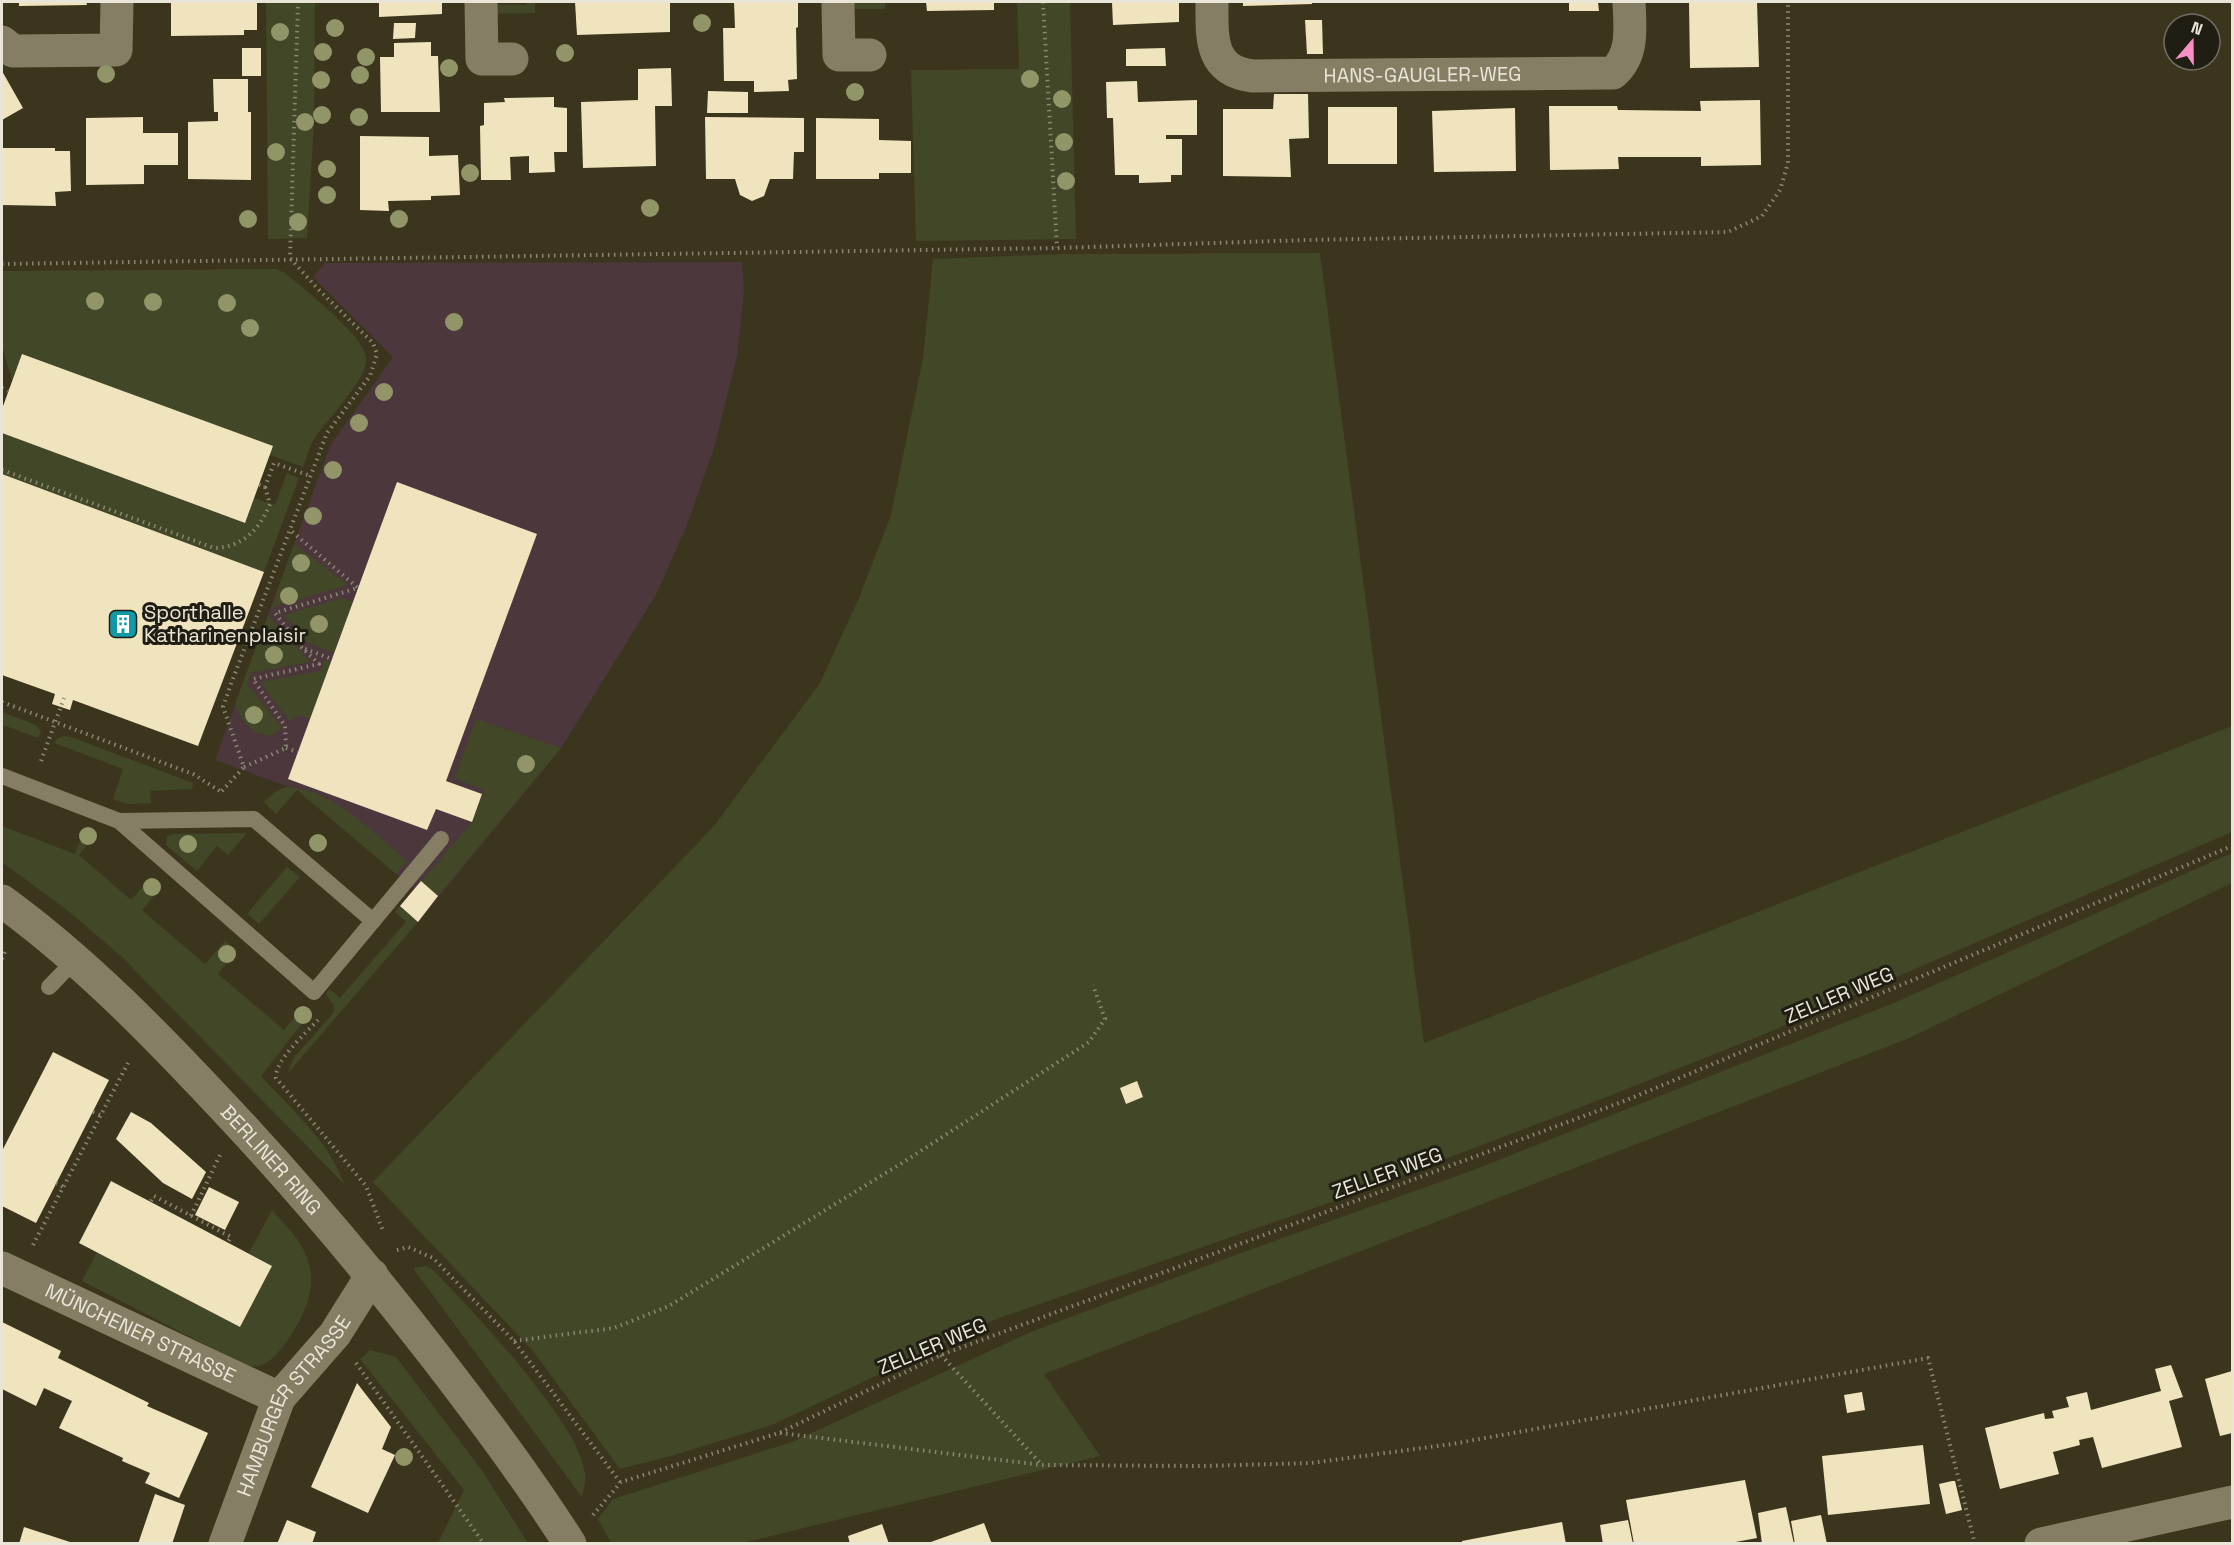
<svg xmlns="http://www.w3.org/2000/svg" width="2234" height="1545" font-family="'Space Grotesk',sans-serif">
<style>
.education{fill:#4b373c}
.green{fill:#414727}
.building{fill:#efe4bd}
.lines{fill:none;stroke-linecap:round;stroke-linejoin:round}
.path{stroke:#8c8774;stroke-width:4;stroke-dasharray:1.5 4.5;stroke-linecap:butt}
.service{stroke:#857e65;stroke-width:16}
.minor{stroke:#857e65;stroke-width:33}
.tertiary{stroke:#857e65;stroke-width:33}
.tree{fill:#919568}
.labels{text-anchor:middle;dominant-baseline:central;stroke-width:6;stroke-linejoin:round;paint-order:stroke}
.street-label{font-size:20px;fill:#e9e6d8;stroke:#201d13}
.poi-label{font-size:20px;fill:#e9e6d8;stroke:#201d13;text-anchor:start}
</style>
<rect width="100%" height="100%" fill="#3c351e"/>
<path class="education" d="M742,262L744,291L737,356L714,448L687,525L656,595L561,748L418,922L400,906L414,889L297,790L215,760L330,446L393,357L313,277L325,263Z"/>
<g class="green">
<path d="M266,2H315L314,123L307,238L268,239Z"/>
<path d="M526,2H535V13L481,14V4L526,5Z"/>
<rect x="838" y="2" width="47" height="7"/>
<path d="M1017,2H1070L1076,239L916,241L911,70L1019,69Z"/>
<path d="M1320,253L1424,1043L2232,726V832L1755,1038L1561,1115L1343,1198L994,1320L772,1425L674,1455L620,1469L533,1351L373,1182L714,826L820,683L859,598L891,515L923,358L933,259L1064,254Z"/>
<path d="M276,269L285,273C305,290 360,332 366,356C371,377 324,422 313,441C309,449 306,459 303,467L270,455L12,381L2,345V271Z"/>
<path d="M2,433L244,523L254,498L275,505L287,473L299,478L264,572L2,474Z"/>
<path d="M294,544L348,585L271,608Z"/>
<path d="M343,598L353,602L334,653L306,642L284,615Z"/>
<path d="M268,615L310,662L251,673L247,684L282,728C263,748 240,723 235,704Z"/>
<path d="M325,660L331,662L310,719L298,715L290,722L260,682L320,671Z"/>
<path d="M2,712L29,722L37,726L41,732L38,738L3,725L2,727Z"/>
<path d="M476,719L561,748L438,896L421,881L472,822L484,790L454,778Z"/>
<path d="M64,736L71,737L193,783L192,789L150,791L151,803L128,804L113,799L123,769L54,743L58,738Z"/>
<path d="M286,787C332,788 373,833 407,861L396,874L297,790L276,814L264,802L275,792Z"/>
<path d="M2,826L75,854L86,826L98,832L79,855L131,900L151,877L162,886L142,910L205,964L225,941L237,950L218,974L284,1030L304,1006L311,1012L261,1076C290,1108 330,1142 344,1184L121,956L67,910L2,862Z"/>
<path d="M247,833L228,855L217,846L197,871L166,845L167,836L173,834Z"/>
<path d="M2232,853V883L1907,1039L1044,1374L1100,1456L742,1543H611L598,1519L613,1499L792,1442L1031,1332L1238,1254L1471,1171L1896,1002Z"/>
<path d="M287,867L300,877L259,924L247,914Z"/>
<path d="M400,906L418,922L288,1073L293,1059L334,1012L333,1004L326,994L329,989L340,998L406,922L395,912Z"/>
<path d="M272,1210C288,1228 305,1243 310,1268C312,1278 311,1289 308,1300C303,1318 279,1362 259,1366C250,1368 241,1363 233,1359L82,1281L97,1252L240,1327L272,1266L249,1253Z"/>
<path d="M426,1266L432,1269C471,1309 508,1349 542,1394C559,1417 580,1444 585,1474C586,1482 584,1489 582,1497L413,1268Z"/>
<path d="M370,1350L396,1357L481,1469L528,1543H438L464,1490L360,1359Z"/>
</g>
<g class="building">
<path d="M19,2H86L87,5L19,6Z"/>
<path d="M171,2H257V30H244V35L171,36Z"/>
<path d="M379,2H442V14L379,17Z"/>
<path d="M575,2H670V32L577,35Z"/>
<path d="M734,2H798V27L796,28L797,79L788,80L789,91L754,92V81H724L723,28H735Z"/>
<path d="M926,2H994V10L927,11Z"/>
<path d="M1112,2H1179V22L1113,25Z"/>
<path d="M1243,2H1312V4L1243,6Z"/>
<path d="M1569,2H1598L1599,11H1569Z"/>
<path d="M1689,2H1757L1759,67L1690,68Z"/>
<path d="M1305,20H1322L1323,54H1307Z"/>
<path d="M394,23H416L415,38L393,39Z"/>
<path d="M431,42V56H438L440,112H381L380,57H394V43Z"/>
<rect x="242" y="48" width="19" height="28"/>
<path d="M1165,48L1166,66H1126V49Z"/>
<path d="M671,68L672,106H655L656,166L583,168L581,102L638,100V69Z"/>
<path d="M2,71L23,108L2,120Z"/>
<path d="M213,79H248V112H251V180L188,179V122L218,121V112H214Z"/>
<path d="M1137,81L1138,102L1197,100V135H1166V139H1182V175H1171V182L1139,183V175H1115L1113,118H1107L1106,82Z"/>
<path d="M708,91L748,92V113H707Z"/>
<path d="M1274,94H1308L1309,138L1289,139L1291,177L1223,176V109H1273Z"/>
<path d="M554,97V107L567,108V152H554L555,172L529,173V156L510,157L511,180H481L480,126L484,125V103L505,102L504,98Z"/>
<path d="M1760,100L1761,165L1701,166V157H1618L1619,169L1550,170L1549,106H1617L1618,110L1701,111L1700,101Z"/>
<rect x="1328" y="107" width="69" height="57"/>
<path d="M1515,108L1516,171L1434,172L1432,111Z"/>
<path d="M143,117V133H178V165H144V184L86,185V118Z"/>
<path d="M705,117L804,118V152H794L793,179H770L764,196L752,201L740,195L735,179H706Z"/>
<path d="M816,118L879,119V140L911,141V173H879V179H816Z"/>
<path d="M360,136L429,137V156L458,155L460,195L431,196V200L388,201L389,211L360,210Z"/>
<path d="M2,148H55V151H70L71,191L55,192L56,206L2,205Z"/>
<path d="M22,354L273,446L245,523L2,433V409Z"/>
<path d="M2,474L264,572L198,746L73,700L70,710L52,704L55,694L2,675Z"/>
<path d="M397,482L537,534L446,781L482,794L472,822L436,809L427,830L288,779Z"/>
<path d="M421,881L438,896L418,922L400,906Z"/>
<path d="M53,1052L109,1080L36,1223L2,1206V1151Z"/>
<path d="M1137,1081L1143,1097L1126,1104L1120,1088Z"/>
<path d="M131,1112L151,1123L206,1172L192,1199L163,1183L116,1139Z"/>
<path d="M111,1181L272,1266L240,1327L79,1243Z"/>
<path d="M209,1187L239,1202L225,1230L195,1215Z"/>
<path d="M2,1322L61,1351L58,1358L149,1403L147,1406L208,1433L179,1498L145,1483L150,1473L122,1461L123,1458L59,1428L72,1401L44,1388L36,1406L2,1389Z"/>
<path d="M2171,1365L2183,1397L2169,1401L2182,1447L2102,1468L2093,1437L2079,1440L2080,1445L2053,1452L2059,1474L2000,1489L1985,1428L2044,1413L2045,1419L2054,1418L2052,1411L2069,1407L2066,1397L2087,1392L2091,1410L2161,1391L2155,1369Z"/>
<path d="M2232,1371V1433L2220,1436L2205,1379Z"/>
<path d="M357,1383L391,1427L382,1449L395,1455L368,1513L311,1487Z"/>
<path d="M1862,1392L1865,1410L1847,1413L1844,1395Z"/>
<path d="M1923,1445L1930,1504L1828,1515L1822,1456Z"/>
<path d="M1745,1480L1757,1538L1725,1544H1634L1626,1500Z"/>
<path d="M1952,1481H1955L1962,1510L1946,1514L1939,1484Z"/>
<path d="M155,1494L185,1505L172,1544H138Z"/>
<path d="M1786,1507L1794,1544H1762L1758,1513Z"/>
<path d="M1821,1515L1827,1544H1795L1791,1521Z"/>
<path d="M287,1520L316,1532L312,1544H277Z"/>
<path d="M1628,1520L1633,1544H1603L1600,1525Z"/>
<path d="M1562,1522L1566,1544H1462V1541Z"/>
<path d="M984,1523L992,1544H928V1543Z"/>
<path d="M882,1524L889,1544H850L848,1536Z"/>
<path d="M24,1527L73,1543V1544H19Z"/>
</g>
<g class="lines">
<g class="path">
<path d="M1043,2L1057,248"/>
<path d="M2,264L1057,248L1307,240L1728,232L1762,216L1780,190L1788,163V2"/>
<path d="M2,388L8,391"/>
<path d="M2,470L214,548C243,547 259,530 270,504L265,487"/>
<path d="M259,485L265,487L274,463L311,476"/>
<path d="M305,649L332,659"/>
<path d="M2,702L193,774L220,791"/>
<path d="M286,748L298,752"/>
<path d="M41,761L64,698"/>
<path d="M244,767L286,748L285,726L253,679L319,664L302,648L275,613L358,588L290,530"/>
<path d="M222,791L244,767L223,707L231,684L327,433L370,376L377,354L373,343L316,287L290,258L298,2"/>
<path d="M2,959L6,949"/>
<path d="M318,1020C306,1033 274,1061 276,1078L366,1186L383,1231"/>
<path d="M93,1112L100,1115"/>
<path d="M56,1183L63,1187"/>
<path d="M151,1201L154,1196L231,1237L228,1242"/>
<path d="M191,1216L220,1155"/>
<path d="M33,1245L129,1061"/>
<path d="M397,1250L408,1247L433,1258L514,1341L620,1482"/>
<path d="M514,1341L614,1328L669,1306L902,1163L1089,1042L1105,1019L1093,985"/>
<path d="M941,1355L1041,1464"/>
<path d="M356,1363L484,1544"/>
<path d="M780,1433L1042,1465L1204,1466L1311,1463L1452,1444L1928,1358L1975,1544"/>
<path d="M593,1515L621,1482L779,1433L941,1355L1627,1100L2232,846"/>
</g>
<g class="service">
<path d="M2,776L119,821L314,992L373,921L254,819L119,821"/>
<path d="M373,921L441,839"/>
<path d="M49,987L76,959"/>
</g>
<g class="minor">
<path d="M481,2L482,59H512"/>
<path d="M838,2L839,55H870"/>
<path id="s1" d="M1212,2C1212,37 1209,71 1253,76L1613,73C1634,55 1630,27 1629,2"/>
<path d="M2,42L13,51L116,50L117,2"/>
<path id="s2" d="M2,1268L279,1398"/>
<path id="s3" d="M225,1544L279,1398L335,1334L372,1275"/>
<path d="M2041,1544L2232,1502"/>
</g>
<path class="tertiary" id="s4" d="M2,901C86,962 159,1038 230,1114C302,1191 370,1272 435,1356C482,1417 528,1478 570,1544"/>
</g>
<g class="tree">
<circle cx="702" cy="23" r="9"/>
<circle cx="335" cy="28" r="9"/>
<circle cx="280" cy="32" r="9"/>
<circle cx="323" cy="52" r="9"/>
<circle cx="565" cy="53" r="9"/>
<circle cx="366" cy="57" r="9"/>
<circle cx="449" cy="68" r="9"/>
<circle cx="106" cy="74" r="9"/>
<circle cx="360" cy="75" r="9"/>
<circle cx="1030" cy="79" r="9"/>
<circle cx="321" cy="80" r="9"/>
<circle cx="855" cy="92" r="9"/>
<circle cx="1062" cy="99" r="9"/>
<circle cx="322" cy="115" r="9"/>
<circle cx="359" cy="117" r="9"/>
<circle cx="305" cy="122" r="9"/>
<circle cx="1064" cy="142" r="9"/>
<circle cx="276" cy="152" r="9"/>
<circle cx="327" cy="169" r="9"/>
<circle cx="470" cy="173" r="9"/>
<circle cx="1066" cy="181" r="9"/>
<circle cx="327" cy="195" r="9"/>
<circle cx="650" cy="208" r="9"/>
<circle cx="248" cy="219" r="9"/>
<circle cx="399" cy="219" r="9"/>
<circle cx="298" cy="222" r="9"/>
<circle cx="95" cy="301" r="9"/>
<circle cx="153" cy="302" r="9"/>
<circle cx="227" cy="303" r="9"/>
<circle cx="454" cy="322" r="9"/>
<circle cx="250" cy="328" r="9"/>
<circle cx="384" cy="392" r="9"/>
<circle cx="359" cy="423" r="9"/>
<circle cx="333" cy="470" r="9"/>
<circle cx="313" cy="516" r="9"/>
<circle cx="301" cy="563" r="9"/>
<circle cx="289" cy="596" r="9"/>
<circle cx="319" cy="624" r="9"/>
<circle cx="274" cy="655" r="9"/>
<circle cx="254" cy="715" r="9"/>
<circle cx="526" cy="764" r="9"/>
<circle cx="88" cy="836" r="9"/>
<circle cx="318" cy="843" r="9"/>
<circle cx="188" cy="844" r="9"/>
<circle cx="152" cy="887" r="9"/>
<circle cx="227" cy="954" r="9"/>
<circle cx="303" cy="1015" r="9"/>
<circle cx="404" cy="1457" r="9"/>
</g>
<defs>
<g id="building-square" transform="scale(1.5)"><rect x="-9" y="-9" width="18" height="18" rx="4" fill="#0f9aa8" stroke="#201d13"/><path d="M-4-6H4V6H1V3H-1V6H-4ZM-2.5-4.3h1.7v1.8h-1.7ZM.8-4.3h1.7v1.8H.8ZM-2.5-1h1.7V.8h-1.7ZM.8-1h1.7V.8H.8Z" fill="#fff"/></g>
</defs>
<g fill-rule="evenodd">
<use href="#building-square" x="123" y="624"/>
</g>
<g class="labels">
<g class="street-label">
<text stroke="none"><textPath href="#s1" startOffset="266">HANS-GAUGLER-WEG</textPath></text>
<text transform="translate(1839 995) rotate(-23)">ZELLER WEG</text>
<text stroke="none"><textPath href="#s4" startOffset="374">BERLINER RING</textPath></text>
<text transform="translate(1387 1173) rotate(-20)">ZELLER WEG</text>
<text stroke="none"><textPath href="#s2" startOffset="153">MÜNCHENER STRASSE</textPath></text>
<text transform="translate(932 1346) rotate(-23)">ZELLER WEG</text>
<text stroke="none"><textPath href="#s3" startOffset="156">HAMBURGER STRASSE</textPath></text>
</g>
<g class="poi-label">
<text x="144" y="612">Sporthalle<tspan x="144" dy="23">Katharinenplaisir</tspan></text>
</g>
</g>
<rect width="2234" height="1545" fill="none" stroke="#e9e6d8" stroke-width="6"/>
<g transform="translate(2192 42) rotate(20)"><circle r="28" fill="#201d13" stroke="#706d62" stroke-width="1.5"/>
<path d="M0-4.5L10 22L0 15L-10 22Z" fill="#fa8fc8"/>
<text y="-9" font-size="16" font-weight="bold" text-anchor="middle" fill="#e9e6d8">N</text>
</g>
</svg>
